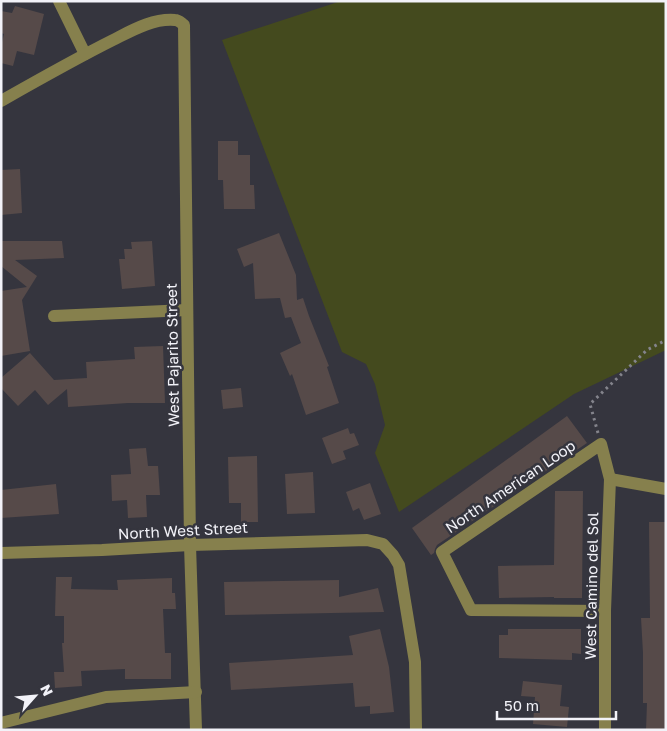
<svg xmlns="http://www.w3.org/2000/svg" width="667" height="731" font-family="'Golos Text',sans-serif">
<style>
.green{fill:#444a1e}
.building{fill:#564a49}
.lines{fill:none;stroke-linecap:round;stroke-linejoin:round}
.path{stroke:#84848c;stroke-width:3;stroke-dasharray:2.5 4;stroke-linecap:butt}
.minor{stroke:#86804d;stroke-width:12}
.labels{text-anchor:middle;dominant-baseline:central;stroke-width:5;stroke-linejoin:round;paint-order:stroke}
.street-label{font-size:15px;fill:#f2f2f8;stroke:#35353e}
</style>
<rect width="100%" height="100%" fill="#35353e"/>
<path class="green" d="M341,1H666V350L574,394L399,512L375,453L385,425L375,384L366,364L342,352L222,40Z"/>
<g class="building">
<path d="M15,6L44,14L34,55L17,51L13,66L1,63V46L4,34L1,33V11L12,13Z"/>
<path d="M218,141H238V155H250V185H254L255,209H224L223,180H218Z"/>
<path d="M20,169L22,213L1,215V170Z"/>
<path d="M279,233L296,275L297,300L303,298L309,316L329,366L327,367L339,403L306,415L292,374L290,376L280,353L301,343L291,317L285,318L280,298L255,299L253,263L244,267L237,249Z"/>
<path d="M1,241H62L64,258L15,260L37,276L22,300L30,351L1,356V291L27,287L1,266Z"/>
<path d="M152,241L155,286L122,289L119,259H125L124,249H132L131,242Z"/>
<path d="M163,346L165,403H128L68,407L67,389L48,405L35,390L18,406L1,388V378L30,353L54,380L87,378L86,362L135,359L134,347Z"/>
<path d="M241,388L243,407L223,409L221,390Z"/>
<path d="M567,416L587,443L437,545L435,549L434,553L431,555L412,528Z"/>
<path d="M348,428L350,434L354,433L359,445L343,451L346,459L332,464L322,438Z"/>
<path d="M146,448L148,466H158L160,495H146L147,517L128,518L127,500L112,501L111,475L131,474L129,449Z"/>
<path d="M257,456L258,522H241V503H229L228,457Z"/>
<path d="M313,472L315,513L287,514L285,474Z"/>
<path d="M370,483L381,514L364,520L359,508L353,511L346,492Z"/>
<path d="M56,484L59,514L1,518V490Z"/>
<path d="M555,491H583L582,598H554V597L499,598L498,566L554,565Z"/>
<path d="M649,522H666V730H646L647,703H643V653L641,618H650Z"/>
<path d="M56,577H72L71,589L118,590L117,580L172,578V593H175L176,609H163L165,653H171V679H125V669L81,671L82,686L55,688L54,672H64L62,643H64V616H55Z"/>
<path d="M339,580V597L378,588L384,612L225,615L224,582Z"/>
<path d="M380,629L389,667L394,712L370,714V706L355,707L353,683L231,690L229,663L353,655L349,636Z"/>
<path d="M508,629H581V654L572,653V660L499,658V635H508Z"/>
<path d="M523,681L562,685L560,706L569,707L567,727L533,724L535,697L521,696Z"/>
</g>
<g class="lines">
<path class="path" d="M598,433L590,404L647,350L666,340"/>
<g class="minor">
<path d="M59,1L85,54"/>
<path d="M1,101C38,80 75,59 113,40C131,31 153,18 175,20C179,20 181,23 184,25L190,545L196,730"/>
<path d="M54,316L187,310"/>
<path d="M610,479L666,489"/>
<path d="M1,553L102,550L190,545L367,540L383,544L393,555L399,565L415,662L416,730"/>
<path d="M605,611L471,610L442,552L601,444L610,479L605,611V730"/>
<path d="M1,723L106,697L196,692"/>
</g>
</g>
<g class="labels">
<g class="street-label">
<text transform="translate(172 355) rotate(-91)">West Pajarito Street</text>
<text transform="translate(510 486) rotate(-34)">North American Loop</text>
<text transform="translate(183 530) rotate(-3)">North West Street</text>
<text transform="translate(591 586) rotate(-89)">West Camino del Sol</text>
</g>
</g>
<rect width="667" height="731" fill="none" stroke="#f2f2f8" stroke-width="5"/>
<g transform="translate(35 696) rotate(63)" stroke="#35353e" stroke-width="4" paint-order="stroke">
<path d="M0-4L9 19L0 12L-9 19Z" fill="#f2f2f8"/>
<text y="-8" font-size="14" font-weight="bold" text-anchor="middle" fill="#f2f2f8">N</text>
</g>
<path d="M497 711v8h119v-8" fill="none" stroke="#f2f2f8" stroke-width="2.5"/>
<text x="504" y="711" font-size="15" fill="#f2f2f8" stroke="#35353e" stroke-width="4" paint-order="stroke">50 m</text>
</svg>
